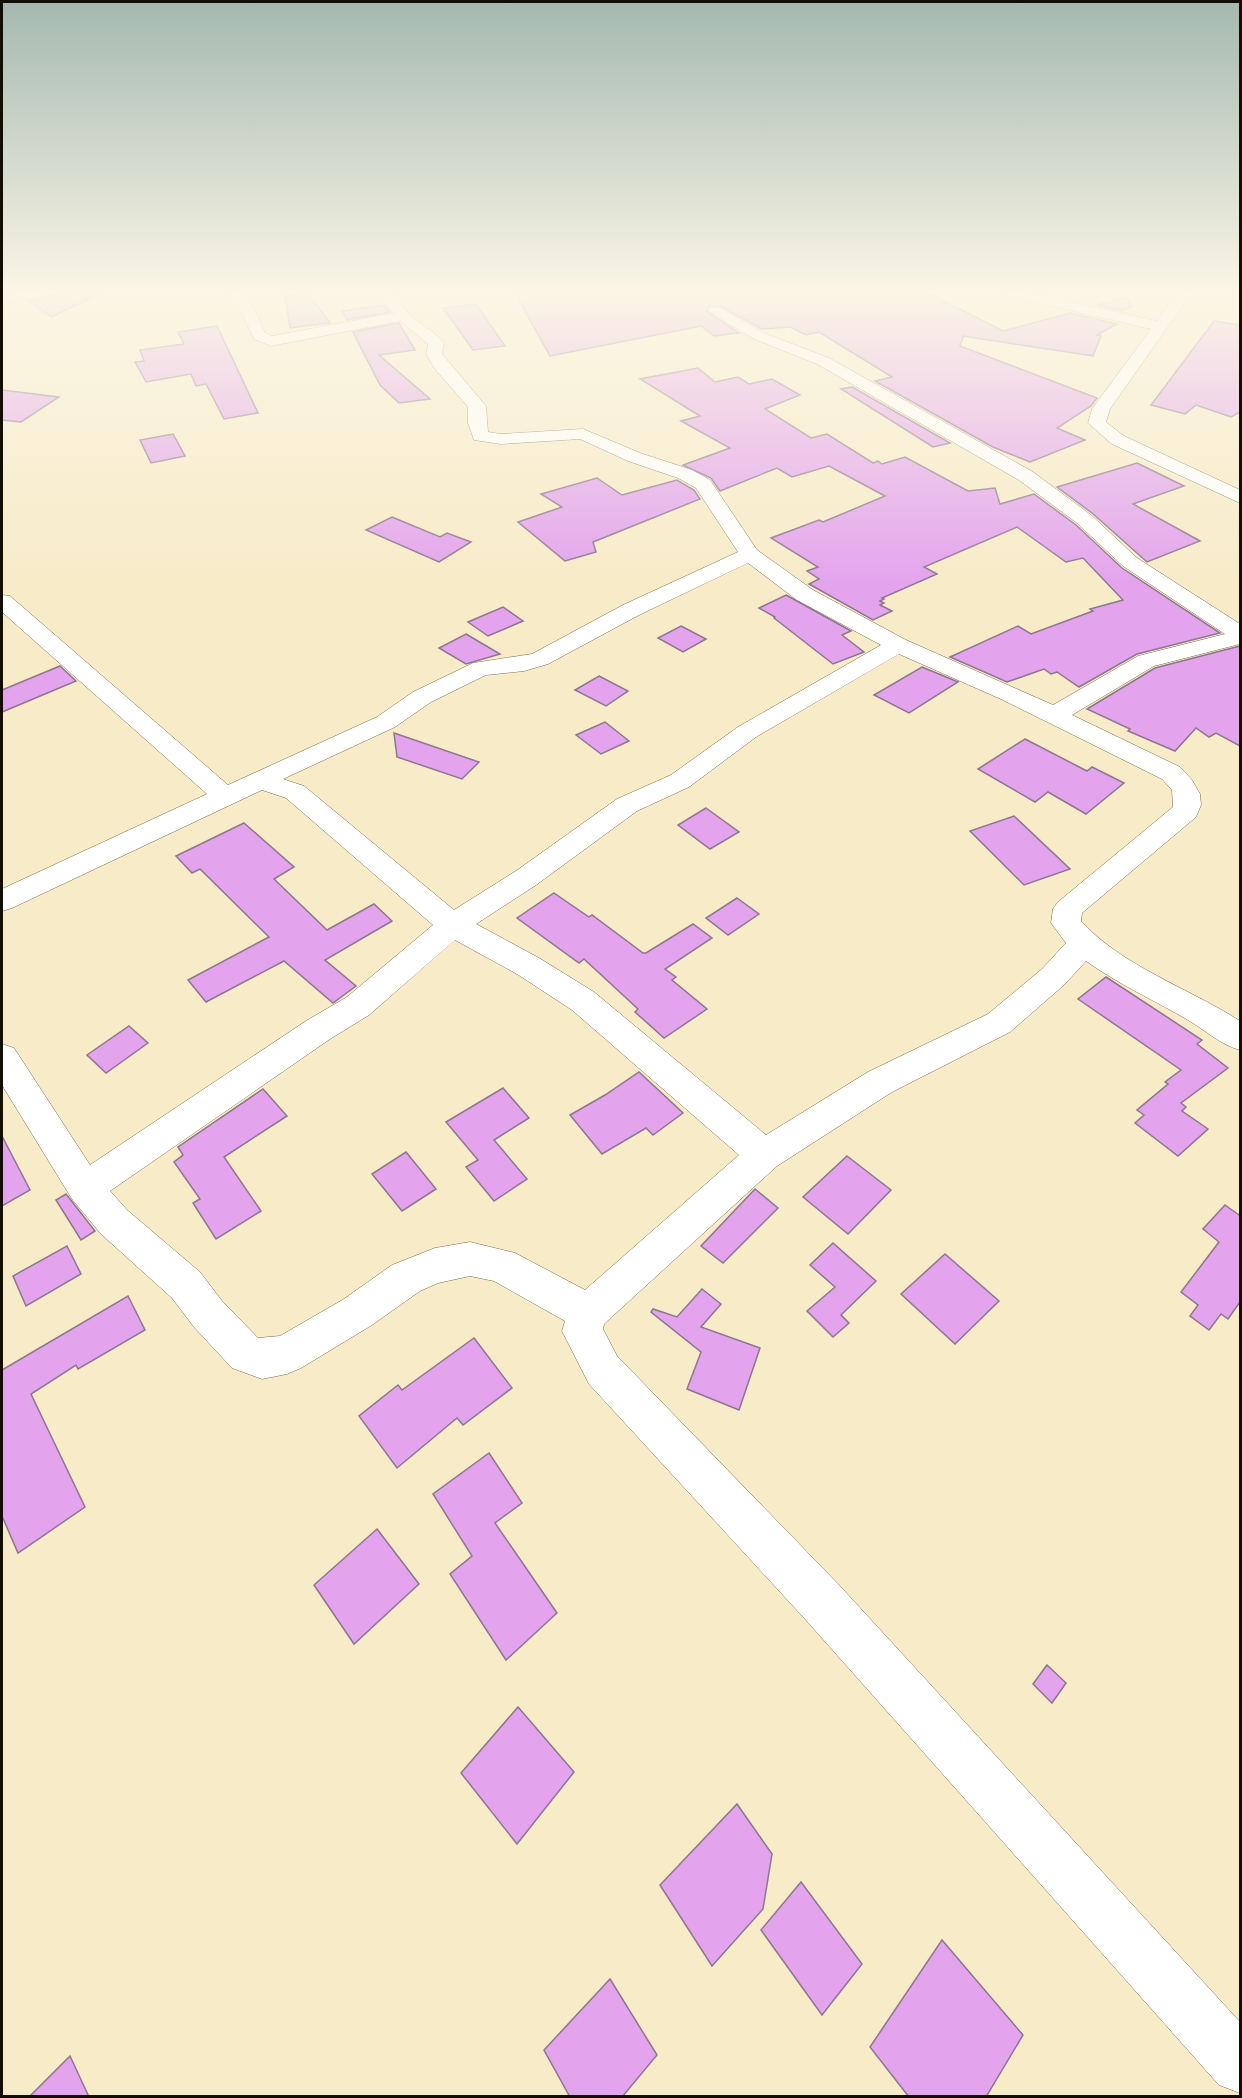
<svg xmlns="http://www.w3.org/2000/svg" width="1242" height="2098" font-family="'Source Sans 3',sans-serif">
<style>
.building{fill:#e3a4ed;stroke:#8d7690;stroke-width:1.5}
.lines{fill:none;stroke-linecap:round;stroke-linejoin:round}
.minor-casing{stroke:#786d4e;stroke-width:1}
.minor{fill:#fff;fill-rule:evenodd}
</style>
<rect width="100%" height="100%" fill="#f7ebc8"/>
<g class="building">
<path d="M63,290H108L51,317L29,301L54,296Z"/>
<path d="M530,290H922L1003,331L1070,313L1117,324L1097,335L1101,336L1093,356L963,336L960,346L1097,398L1091,406L1057,428L1085,440L1030,462L993,447L875,381L892,377L819,332L806,335L790,327L762,329L720,306H710L706,311L739,333L714,336L701,326L550,356L514,291Z"/>
<path d="M304,293L317,305L330,323L290,328L285,296Z"/>
<path d="M1128,297L1132,306L1122,311L1097,305Z"/>
<path d="M476,304L505,346L473,350L443,308Z"/>
<path d="M384,305L390,312L347,320L342,311Z"/>
<path d="M1214,321L1240,325V412L1231,417L1196,405L1185,414L1151,405Z"/>
<path d="M399,323L415,350L379,355L430,399L399,403L380,385L353,332Z"/>
<path d="M217,326L258,413L224,419L206,384L196,386L191,374L146,382L135,362L144,361L140,350L184,344L178,332Z"/>
<path d="M698,368L715,382L738,377L749,384L772,379L800,395L765,409L811,438L827,434L873,463L878,461L882,464L905,457L968,491L995,488L1000,504L1034,494L1076,525L1122,568L1220,633L1137,654L1079,687L1057,672L1051,674L1044,669L1007,682L950,657L1018,626L1031,634L1093,611L1090,609L1123,600L1083,558L1066,562L1017,527L924,567L937,574L882,598L884,599L880,601L884,603L880,605L892,611L873,620L809,584L819,579L807,571L818,567L771,538L819,520L823,522L885,496L829,466L792,477L777,468L720,491L711,478L683,465L730,448L681,421L700,416L640,379Z"/>
<path d="M852,387L950,443L933,447L841,389Z"/>
<path d="M2,390L59,397L21,422L2,420Z"/>
<path d="M173,434L185,456L151,463L140,440Z"/>
<path d="M1137,463L1184,486L1133,504L1200,541L1147,562L1092,513L1057,487Z"/>
<path d="M597,478L622,495L677,480L694,490L700,499L593,542L596,552L565,561L518,522L562,507L541,494Z"/>
<path d="M392,517L440,537L447,533L471,542L439,562L366,530Z"/>
<path d="M786,595L851,631L842,635L864,652L833,664L774,618L775,617L759,608Z"/>
<path d="M503,607L523,621L488,636L468,622Z"/>
<path d="M681,626L706,639L683,652L658,638Z"/>
<path d="M466,634L500,654L466,664L439,648Z"/>
<path d="M1240,646V746L1216,733L1209,737L1196,728L1175,751L1128,731L1130,729L1087,709L1155,668Z"/>
<path d="M60,666L76,681L2,712V690Z"/>
<path d="M922,667L958,682L909,713L874,695Z"/>
<path d="M599,676L628,691L606,706L575,690Z"/>
<path d="M605,722L629,741L601,754L576,735Z"/>
<path d="M394,733L479,762L462,779L397,757Z"/>
<path d="M1025,739L1087,771L1092,767L1124,783L1086,814L1048,792L1035,802L978,769Z"/>
<path d="M706,808L739,832L710,849L678,825Z"/>
<path d="M1014,816L1070,869L1024,885L970,831Z"/>
<path d="M244,823L294,867L274,879L327,930L374,904L392,921L325,960L356,986L333,1003L284,961L206,1002L188,980L269,937L200,869L192,873L176,856Z"/>
<path d="M554,893L589,917L592,915L643,953H646L693,924L712,938L665,969L676,977L672,980L707,1009L664,1038L635,1012L638,1009L584,959L579,963L517,918Z"/>
<path d="M737,898L759,914L728,935L706,918Z"/>
<path d="M1106,977L1202,1040L1197,1044L1228,1068L1181,1103L1186,1107L1182,1111L1208,1129L1178,1156L1135,1123L1144,1115L1137,1110L1168,1084L1165,1082L1181,1070L1078,999Z"/>
<path d="M129,1026L148,1043L106,1073L87,1055Z"/>
<path d="M639,1072L683,1113L653,1135L646,1128L602,1154L570,1115L605,1095Z"/>
<path d="M503,1088L529,1118L494,1140L527,1179L494,1201L466,1167L478,1160L446,1122Z"/>
<path d="M263,1089L287,1116L224,1157L261,1211L216,1239L193,1203L200,1199L174,1162L183,1155L178,1147Z"/>
<path d="M2,1136L30,1190L2,1206Z"/>
<path d="M406,1152L436,1189L402,1211L372,1174Z"/>
<path d="M847,1156L891,1190L848,1234L803,1197Z"/>
<path d="M755,1189L778,1208L723,1263L701,1246Z"/>
<path d="M66,1194L95,1231L81,1240L56,1200Z"/>
<path d="M1225,1205L1239,1215L1240,1213V1302L1228,1319L1221,1314L1209,1330L1190,1316L1198,1305L1181,1292L1219,1242L1203,1229Z"/>
<path d="M833,1243L876,1281L841,1315L849,1323L833,1337L807,1311L835,1287L810,1265Z"/>
<path d="M67,1246L81,1274L26,1306L13,1276Z"/>
<path d="M945,1254L999,1301L955,1344L901,1294Z"/>
<path d="M702,1289L721,1304L701,1327L760,1348L739,1410L687,1389L701,1352L651,1312L653,1309L677,1317Z"/>
<path d="M128,1296L145,1330L78,1369L76,1365L31,1394L85,1507L18,1553L2,1516V1370Z"/>
<path d="M474,1338L512,1388L463,1425L457,1418L397,1468L359,1416L398,1385L402,1390Z"/>
<path d="M489,1453L522,1503L495,1523L557,1613L506,1660L450,1574L472,1556L433,1494Z"/>
<path d="M377,1529L419,1584L354,1644L314,1585Z"/>
<path d="M1047,1665L1066,1683L1052,1703L1033,1684Z"/>
<path d="M518,1707L574,1772L517,1844L461,1773Z"/>
<path d="M737,1804L772,1854L763,1909L712,1966L660,1885Z"/>
<path d="M801,1882L862,1964L822,2015L761,1930Z"/>
<path d="M942,1940L1023,2035L986,2097H909L870,2047Z"/>
<path d="M610,1979L657,2055L622,2097H570L544,2050Z"/>
<path d="M70,2056L89,2097H29Z"/>
</g>
<g class="lines">
<g class="minor-casing">
<g id="minor">
<path d="M32,290H61L54,294L2,303V295Z"/>
<path d="M225,290H239L255,310L265,333L272,336L395,313L373,290H388C396,298 405,310 414,318C425,327 435,332 444,343L442,354L486,406L488,432L501,434L583,429L640,453L692,470L710,480L757,550L813,590L906,640L1053,705L1138,656L1225,634L1123,566L1077,523L1019,480L817,364L754,339L708,311L710,308H720L764,333L829,358L1033,472L1091,515L1137,558L1240,624V644L1154,666L1072,715L1180,767L1192,780L1200,794L1201,805L1196,817L1082,913L1081,921C1120,965 1190,989 1240,1021V1050C1221,1045 1205,1030 1188,1020C1154,1000 1118,984 1086,961L1064,985L1010,1032L892,1092L777,1166L604,1324L603,1329L617,1356L839,1585L1240,2022V2093L1219,2085L805,1619L589,1384L562,1331L565,1321L494,1281L470,1276L438,1283L420,1291L372,1325L301,1368L287,1374L262,1379L232,1368L194,1327L172,1298L101,1234L72,1199L2,1085V1044L14,1048L90,1165L306,1021L347,997L433,925L286,798L262,790L12,908L2,911V889L207,794L2,612V595L10,596L228,785L377,717L413,692L473,663L532,654L623,605L738,552L696,488L678,478L628,461L580,439L501,444L474,440L468,423V407L435,369L426,354L428,344L400,321L271,346L254,339L241,311ZM748,563L797,600L881,645L738,727L671,775L617,799L516,871L454,910L304,786L283,779L395,727L431,702L486,675L524,671L548,664L639,615ZM899,654L1003,700L1162,779L1172,790L1173,807L1058,902L1053,909L1051,923L1066,943L1042,969L988,1014L868,1072L766,1135L594,992L539,958L476,924L536,885L637,811L689,787L756,737ZM455,940L517,974L572,1010L739,1155L585,1290L515,1253L470,1242L435,1248L392,1265L344,1299L280,1336L258,1338L222,1301L200,1272L127,1210L110,1191L330,1039L369,1015Z"/>
<path d="M993,290H1017L1157,321L1175,296L1183,290H1198L1185,302L1110,409L1106,422L1124,436L1240,490V503L1112,444L1088,423L1092,409L1151,329L1000,294Z"/>
</g>
</g>
<use href="#minor" class="minor"/>
</g>
<linearGradient id="sky" x2="0" y2="1"><stop stop-color="#a4b8b0"/><stop offset="0.5" stop-color="#fbf6e6"/><stop offset="1" stop-color="#fbf6e6" stop-opacity="0"/></linearGradient>
<rect width="1242" height="583" fill="url(#sky)"/>
<rect width="1242" height="2098" fill="none" stroke="#120e04" stroke-width="6"/>
</svg>
